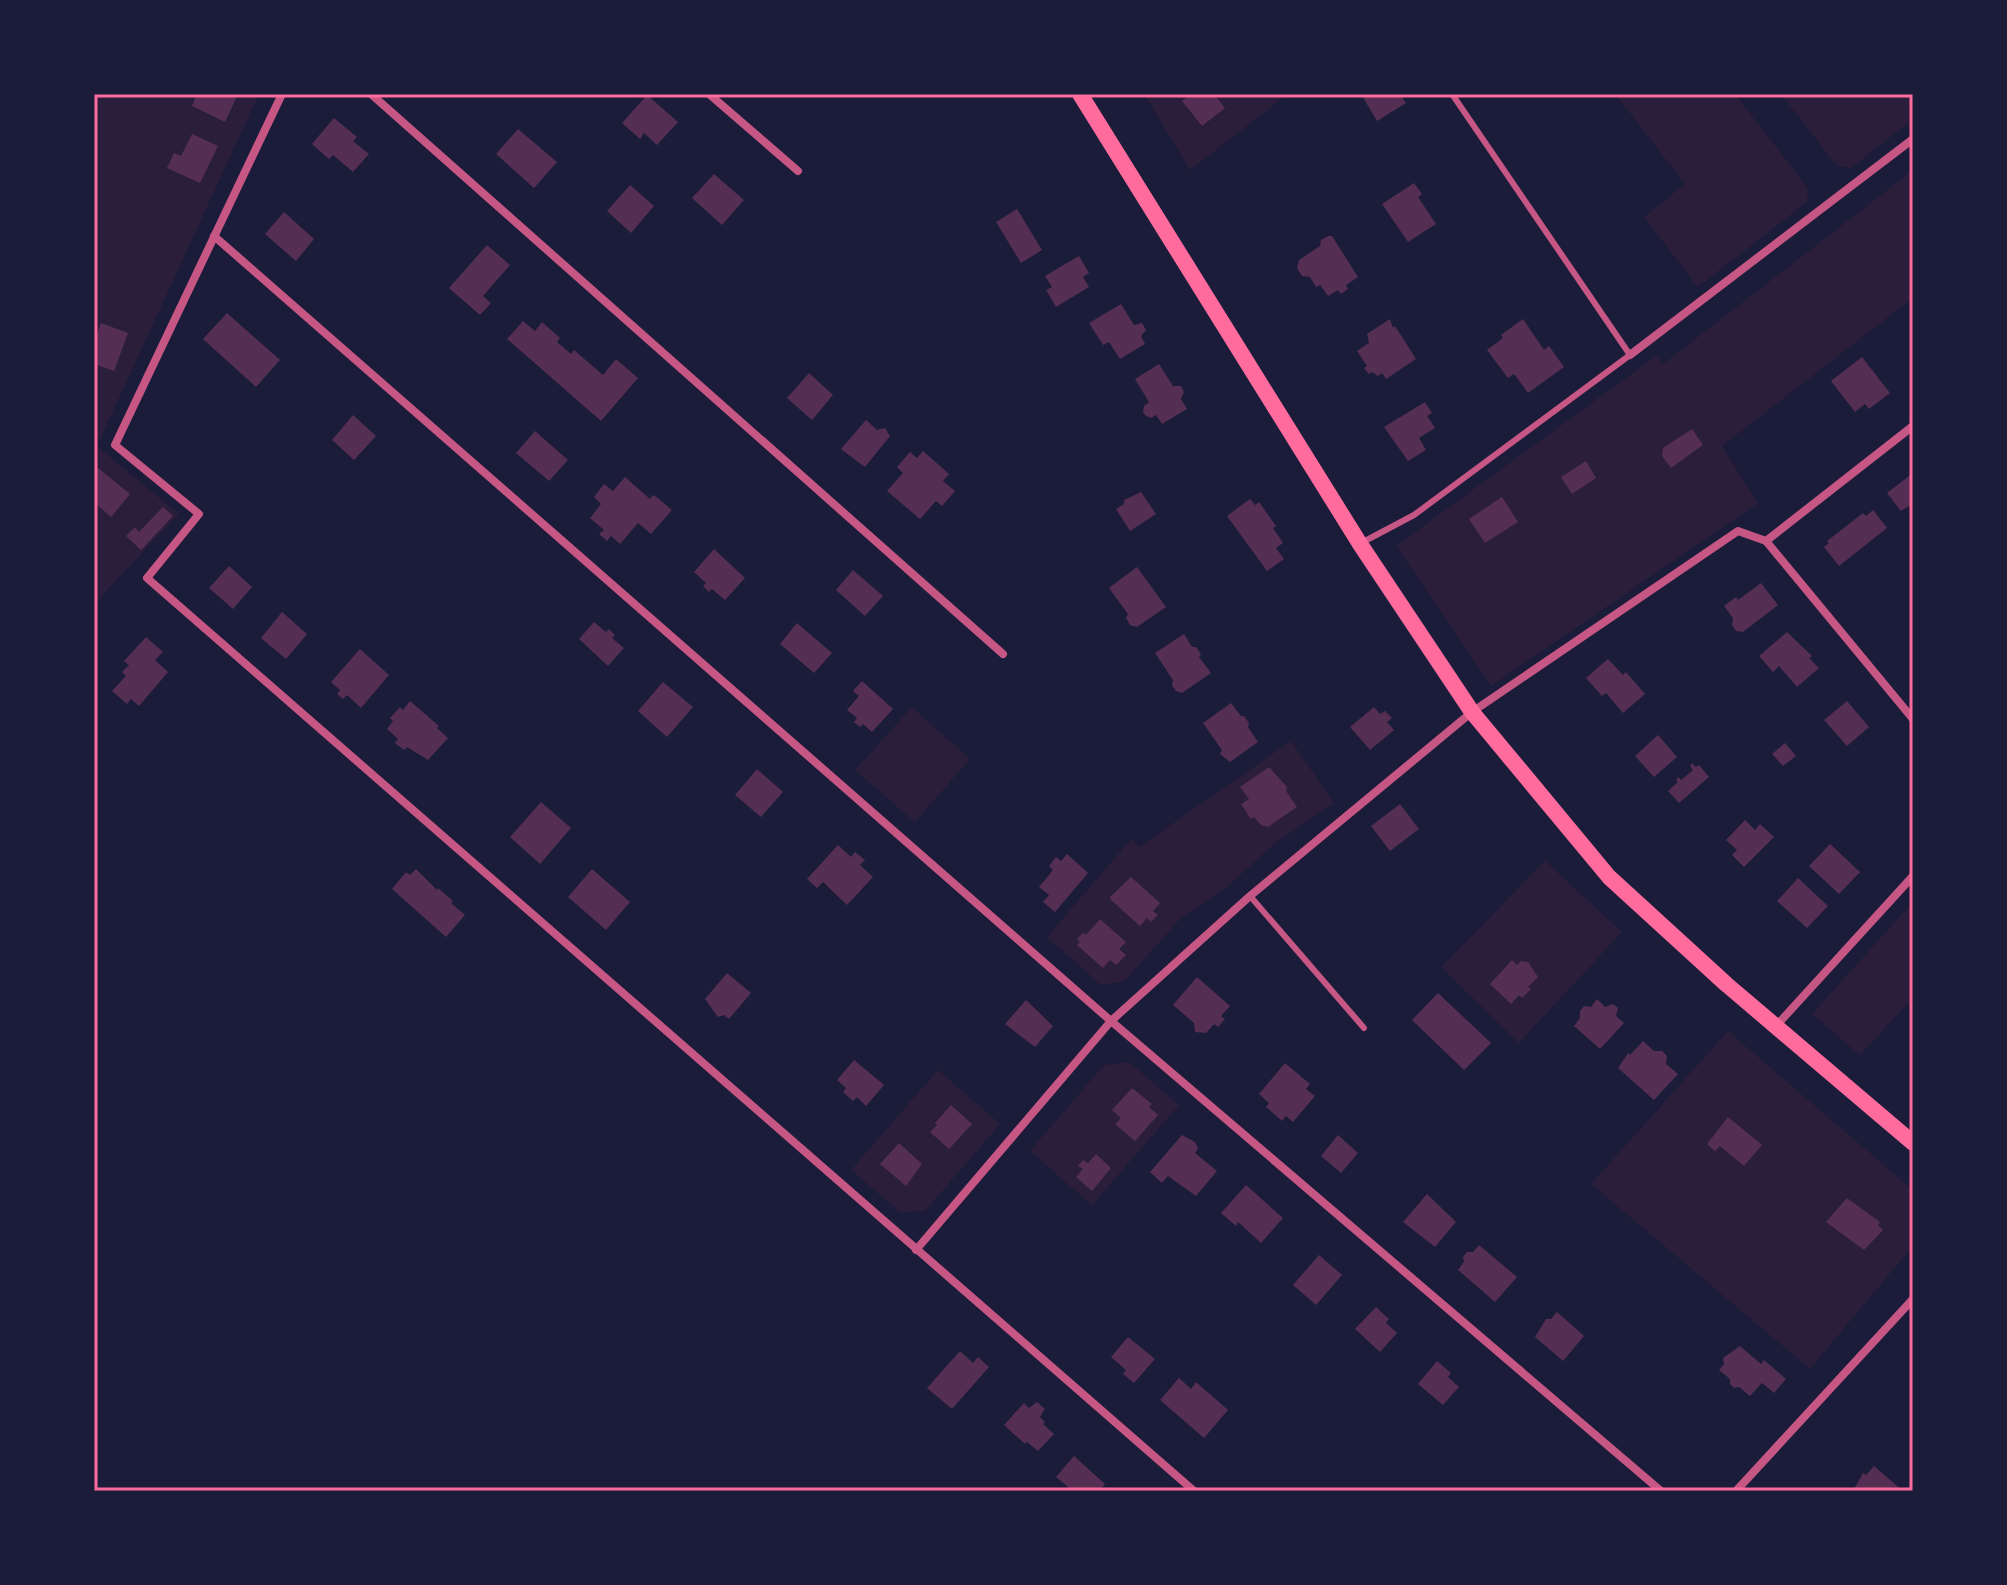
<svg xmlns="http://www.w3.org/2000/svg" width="2007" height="1585" font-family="Bitter,serif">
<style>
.green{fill:#2a1e3b}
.building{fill:#542f53}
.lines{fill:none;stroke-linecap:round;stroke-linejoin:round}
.service{stroke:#c65784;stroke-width:6}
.minor{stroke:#c65784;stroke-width:8}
.secondary{stroke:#ff6b9d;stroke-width:16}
.neatline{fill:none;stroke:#ff6b9d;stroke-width:3}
</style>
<rect width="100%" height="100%" fill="#1b1b3a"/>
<g class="green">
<path d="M94,94H259L97,446L179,514L94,604Z"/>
<path d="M1144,94H1288L1190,170Z"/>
<path d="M1615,94H1735L1808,188L1807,202L1698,287L1644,217L1685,184Z"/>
<path d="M1781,94H1913V119L1851,168L1837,166Z"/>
<path d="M1913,170V298L1722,446L1758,503L1491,686L1396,546L1656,356L1663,364Z"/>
<path d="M912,707L970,759L915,822L855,770Z"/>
<path d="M1291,741L1334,803L1274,844L1225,889L1179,920L1125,981L1101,985L1047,937L1132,838L1139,847Z"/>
<path d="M1545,861L1622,932L1519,1043L1441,967Z"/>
<path d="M1913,902V998L1860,1055L1812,1014Z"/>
<path d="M1728,1031L1913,1190V1246L1810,1369L1591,1184Z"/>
<path d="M1129,1062L1179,1105L1092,1205L1030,1151L1104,1065Z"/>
<path d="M938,1070L1000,1124L925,1211L900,1212L851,1170Z"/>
</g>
<g class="building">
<path d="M197,94L206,95L238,94L225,122L192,106Z"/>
<path d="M1191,94H1214L1225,108L1202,126L1182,101Z"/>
<path d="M1361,94H1400L1406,103L1377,121Z"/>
<path d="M647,95L678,122L657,145L644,133L640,139L622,123Z"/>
<path d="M334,118L357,137L353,141L369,154L353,172L333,155L329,159L312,144Z"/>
<path d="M518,129L557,162L534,188L496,154Z"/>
<path d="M192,134L218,146L200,183L167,168L174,153L181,156Z"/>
<path d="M714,174L744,200L722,225L692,198Z"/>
<path d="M1414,183L1422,194L1418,197L1436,224L1408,242L1382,204Z"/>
<path d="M630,185L654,206L631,233L607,211Z"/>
<path d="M1017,209L1042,250L1021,263L996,222Z"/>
<path d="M284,212L314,239L296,261L265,234Z"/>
<path d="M1328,236H1332L1358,277L1346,285L1348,289L1341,294L1338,290L1328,296L1320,285L1316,287L1310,277L1302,276L1297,268L1299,260L1320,246L1321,240Z"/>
<path d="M487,245L510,265L483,296L491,303L480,315L449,288Z"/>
<path d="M1079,256L1089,273L1083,277L1089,287L1056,307L1046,290L1052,287L1045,276Z"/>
<path d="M1121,304L1134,325L1142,323L1146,330L1141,336L1145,344L1120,359L1109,342L1103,345L1089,323Z"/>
<path d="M227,313L280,360L256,387L203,339Z"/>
<path d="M1390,319L1393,328L1395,326L1416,359L1386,379L1382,373L1378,376L1372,372L1369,374L1364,368L1367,366L1357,351L1369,343L1367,334Z"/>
<path d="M1523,319L1544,350L1549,346L1564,367L1528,393L1514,374L1508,378L1487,350L1503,338L1501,335Z"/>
<path d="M523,321L535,331L542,322L560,338L557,342L571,354L574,350L603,375L616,359L638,378L601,421L507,339Z"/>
<path d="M101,323L128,333L114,371L94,364V342Z"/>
<path d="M1862,357L1890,393L1869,409L1865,404L1855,412L1831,381Z"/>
<path d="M1159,364L1173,386H1181L1184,392L1181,399L1187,409L1162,424L1156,415L1151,418L1146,416L1143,412L1144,406L1149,402L1135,379Z"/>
<path d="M809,373L833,395L812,420L787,398Z"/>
<path d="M1425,402L1432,413L1427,416L1435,428L1419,438L1426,450L1408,461L1384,427Z"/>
<path d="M353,415L376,436L354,460L332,440Z"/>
<path d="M866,420L877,430L885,428L890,436L865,467L841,449Z"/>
<path d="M1692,429L1703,445L1671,468L1662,456L1663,448Z"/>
<path d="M535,431L568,460L549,481L516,453Z"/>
<path d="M923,451L949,474L943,481L955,491L942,506L936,501L920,519L887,491L903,473L897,467L910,452L917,458Z"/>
<path d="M1586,461L1596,478L1572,494L1561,477Z"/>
<path d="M98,468L130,494L111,517L94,502V473Z"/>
<path d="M1913,473V507L1911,509L1909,506L1901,511L1887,493Z"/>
<path d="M625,477L650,499L653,495L658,498L672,510L651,534L638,523L620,544L611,536L607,541L599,534L604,530L590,518L601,504L594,497L604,484L613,491Z"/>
<path d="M1141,492L1156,514L1130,531L1116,509L1124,504V500Z"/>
<path d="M1502,497L1518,522L1485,543L1469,519Z"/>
<path d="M1250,499L1255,505L1259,502L1276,526L1273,528L1283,543L1276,548L1284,559L1267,571L1227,516Z"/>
<path d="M163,507L173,516L141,550L126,536L135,527L139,532Z"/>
<path d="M1873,510L1887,528L1839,566L1824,547L1829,543L1827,541L1863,513L1866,516Z"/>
<path d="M714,549L745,578L725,600L712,589L709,592L703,586L706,583L694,572Z"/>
<path d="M229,566L252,587L233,609L209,588Z"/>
<path d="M1137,567L1166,607L1137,627L1130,625L1126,618L1128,614L1109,588Z"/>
<path d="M853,570L883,596L865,616L836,590Z"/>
<path d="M1761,583L1778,605L1743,632L1736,631L1732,625L1733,618L1724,606L1736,597L1738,600Z"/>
<path d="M282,612L307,634L286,659L261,638Z"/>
<path d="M594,622L606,632L609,629L615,635L612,638L624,648L608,666L579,639Z"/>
<path d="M797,623L832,653L814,673L780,644Z"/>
<path d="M1787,632L1812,656L1809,658L1819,668L1797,687L1779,666L1773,672L1759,656Z"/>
<path d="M1184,634L1192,647H1196L1201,654L1199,657L1211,673L1182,693L1176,691L1172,685L1173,680L1155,653Z"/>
<path d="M146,637L163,652L155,660L168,672L139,706L131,699L127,704L112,691L126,676L122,672L129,665L124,661Z"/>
<path d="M360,649L389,675L361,708L347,695L343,699L337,694L340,690L331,682Z"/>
<path d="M1608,659L1623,675L1626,672L1645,694L1623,713L1606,693L1602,696L1586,678Z"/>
<path d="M862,681L893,709L872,732L863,724L860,727L854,722L857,718L847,710L859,696L853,691Z"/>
<path d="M663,682L693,707L667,737L638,711Z"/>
<path d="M410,701L439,726L437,728L448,738L428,760L407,747L404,750L395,743L398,739L387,729L393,721L390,718L400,707L403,710Z"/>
<path d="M1847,701L1869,727L1847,746L1824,720Z"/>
<path d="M1231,703L1241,716H1244L1249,723L1248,727L1258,742L1230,762L1220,754L1222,750L1203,723Z"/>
<path d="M1374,707L1380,714L1385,711L1392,718L1387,722L1394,730L1370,750L1350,727Z"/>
<path d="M1658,735L1677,757L1654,777L1635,756Z"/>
<path d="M1785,743L1796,756L1783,766L1772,754Z"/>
<path d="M1692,763L1696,767L1699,765L1709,777L1679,803L1668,791L1678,782L1676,780L1679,777L1681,780L1693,770L1690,766Z"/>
<path d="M1269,767L1287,787L1286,791L1297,807L1268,827L1261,825L1254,817L1251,819L1241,804L1249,799L1240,787Z"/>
<path d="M757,769L783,792L761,817L735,795Z"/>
<path d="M541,802L571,828L540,864L510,837Z"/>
<path d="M1400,804L1419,829L1390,851L1371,826Z"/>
<path d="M1745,820L1755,830L1760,824L1774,837L1744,867L1732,855L1737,850L1726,840Z"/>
<path d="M1830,844L1860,872L1839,894L1809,866Z"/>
<path d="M838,845L851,857L855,852L865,860L860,865L873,877L847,905L823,882L817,888L807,879Z"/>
<path d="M1067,854L1088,873L1055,912L1043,902L1049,895L1039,887L1053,870L1049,866L1056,857L1061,861Z"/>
<path d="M416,869L437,890L438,888L453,901L451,903L465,915L446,937L392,889L406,872L410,875Z"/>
<path d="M592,869L630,902L606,930L568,897Z"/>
<path d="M1131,877L1160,903L1153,911L1158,915L1151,922L1147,918L1140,926L1111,900L1110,897Z"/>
<path d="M1798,878L1828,906L1807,928L1777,901Z"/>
<path d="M1100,919L1126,942L1119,949L1126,955L1116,965L1110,960L1103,968L1077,945L1080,942L1077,939L1083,933L1086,935Z"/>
<path d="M1512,960L1517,965L1521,961L1528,962L1538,977L1528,987L1531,989L1522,998L1519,995L1511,1004L1490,984Z"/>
<path d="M727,973L751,993L729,1019L724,1015L718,1017L705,999Z"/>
<path d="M1197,977L1230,1006L1221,1016L1225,1019L1218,1027L1214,1024L1206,1033L1195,1032L1194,1023L1173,1005Z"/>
<path d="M1438,993L1491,1043L1464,1070L1412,1020Z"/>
<path d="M1597,999L1605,1007L1613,1004L1618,1008L1616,1016L1624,1023L1600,1049L1574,1026L1580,1018V1011L1584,1006L1591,1007Z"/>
<path d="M1026,1000L1053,1026L1035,1047L1005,1024Z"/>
<path d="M1643,1041L1654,1051H1662L1667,1056L1666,1064L1678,1074L1654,1100L1618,1068L1628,1053L1630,1055Z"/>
<path d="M854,1060L884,1085L866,1106L857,1097L853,1101L843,1092L846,1088L837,1080Z"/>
<path d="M1285,1063L1310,1084L1306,1089L1315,1096L1293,1122L1286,1116L1282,1121L1266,1107L1269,1103L1259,1094Z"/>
<path d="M1132,1088L1152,1104L1149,1107L1158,1115L1135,1141L1115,1124L1121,1118L1112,1110Z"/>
<path d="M951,1105L972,1124L949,1149L930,1132L937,1125L935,1123Z"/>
<path d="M1728,1117L1762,1145L1744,1166L1720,1146L1715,1151L1707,1144Z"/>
<path d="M1182,1135L1195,1142L1198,1149L1195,1153L1217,1171L1196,1196L1168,1176L1162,1183L1150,1172Z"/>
<path d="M1338,1135L1358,1153L1341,1173L1321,1156Z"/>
<path d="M899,1143L922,1164L906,1186L880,1164Z"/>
<path d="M1096,1154L1111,1168L1092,1191L1076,1177L1083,1169L1078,1166L1083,1160L1088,1163Z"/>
<path d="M1246,1185L1283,1218L1261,1243L1238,1222L1236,1226L1221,1213Z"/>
<path d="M1427,1194L1456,1222L1435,1247L1403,1222Z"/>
<path d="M1847,1198L1880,1222L1878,1225L1883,1230L1864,1250L1826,1222Z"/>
<path d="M1479,1245L1517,1277L1495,1302L1458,1270L1464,1262L1463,1257L1467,1252H1473Z"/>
<path d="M1319,1255L1342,1275L1316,1305L1293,1285Z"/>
<path d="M1376,1307L1389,1319L1386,1323L1397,1333L1380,1352L1355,1329Z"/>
<path d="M1557,1312L1584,1336L1563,1361L1535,1337L1546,1319H1551Z"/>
<path d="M1128,1337L1155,1359L1134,1383L1123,1374L1126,1370L1111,1357Z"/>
<path d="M1740,1346L1761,1364L1764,1360L1786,1379L1774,1393L1762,1383L1750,1396L1739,1387L1734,1388L1730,1384V1379L1719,1370L1724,1364L1723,1358Z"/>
<path d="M960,1351L973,1363L978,1357L989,1367L952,1409L927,1388Z"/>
<path d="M1437,1361L1451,1373L1448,1377L1459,1387L1443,1405L1418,1384Z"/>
<path d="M1179,1378L1191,1389L1196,1382L1228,1410L1204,1438L1160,1400Z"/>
<path d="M1037,1402L1045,1409L1040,1417L1045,1422L1043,1424L1054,1434L1038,1451L1027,1442L1025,1444L1004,1425L1024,1403L1029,1408Z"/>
<path d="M1074,1456L1105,1484L1099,1491H1073L1056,1477Z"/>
<path d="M1874,1466L1903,1491H1853L1863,1473L1866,1475Z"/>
</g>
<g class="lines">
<g class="service">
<path d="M1363,542L1414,515L1630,355L1452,94"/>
<path d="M1250,896L1364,1028"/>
</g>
<g class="minor">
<path d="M282,94L115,445L199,514L147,578L1194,1491"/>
<path d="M371,94L1003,654"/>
<path d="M709,94L798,171"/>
<path d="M214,236L1111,1021L1661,1491"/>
<path d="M1630,355L1913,139"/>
<path d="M1766,541L1913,426"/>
<path d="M1776,1026L1913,876"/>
<path d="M916,1250L1111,1021L1250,896L1472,712L1738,531L1766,541L1913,719"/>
<path d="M1736,1491L1913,1299"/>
</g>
<path class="secondary" d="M1080,94L1360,544L1472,712L1609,877L1726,984L1913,1143"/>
</g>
<rect width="2007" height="1585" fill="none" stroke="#1b1b3a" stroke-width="192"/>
<rect x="96" y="96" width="1815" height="1393" class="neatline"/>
</svg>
